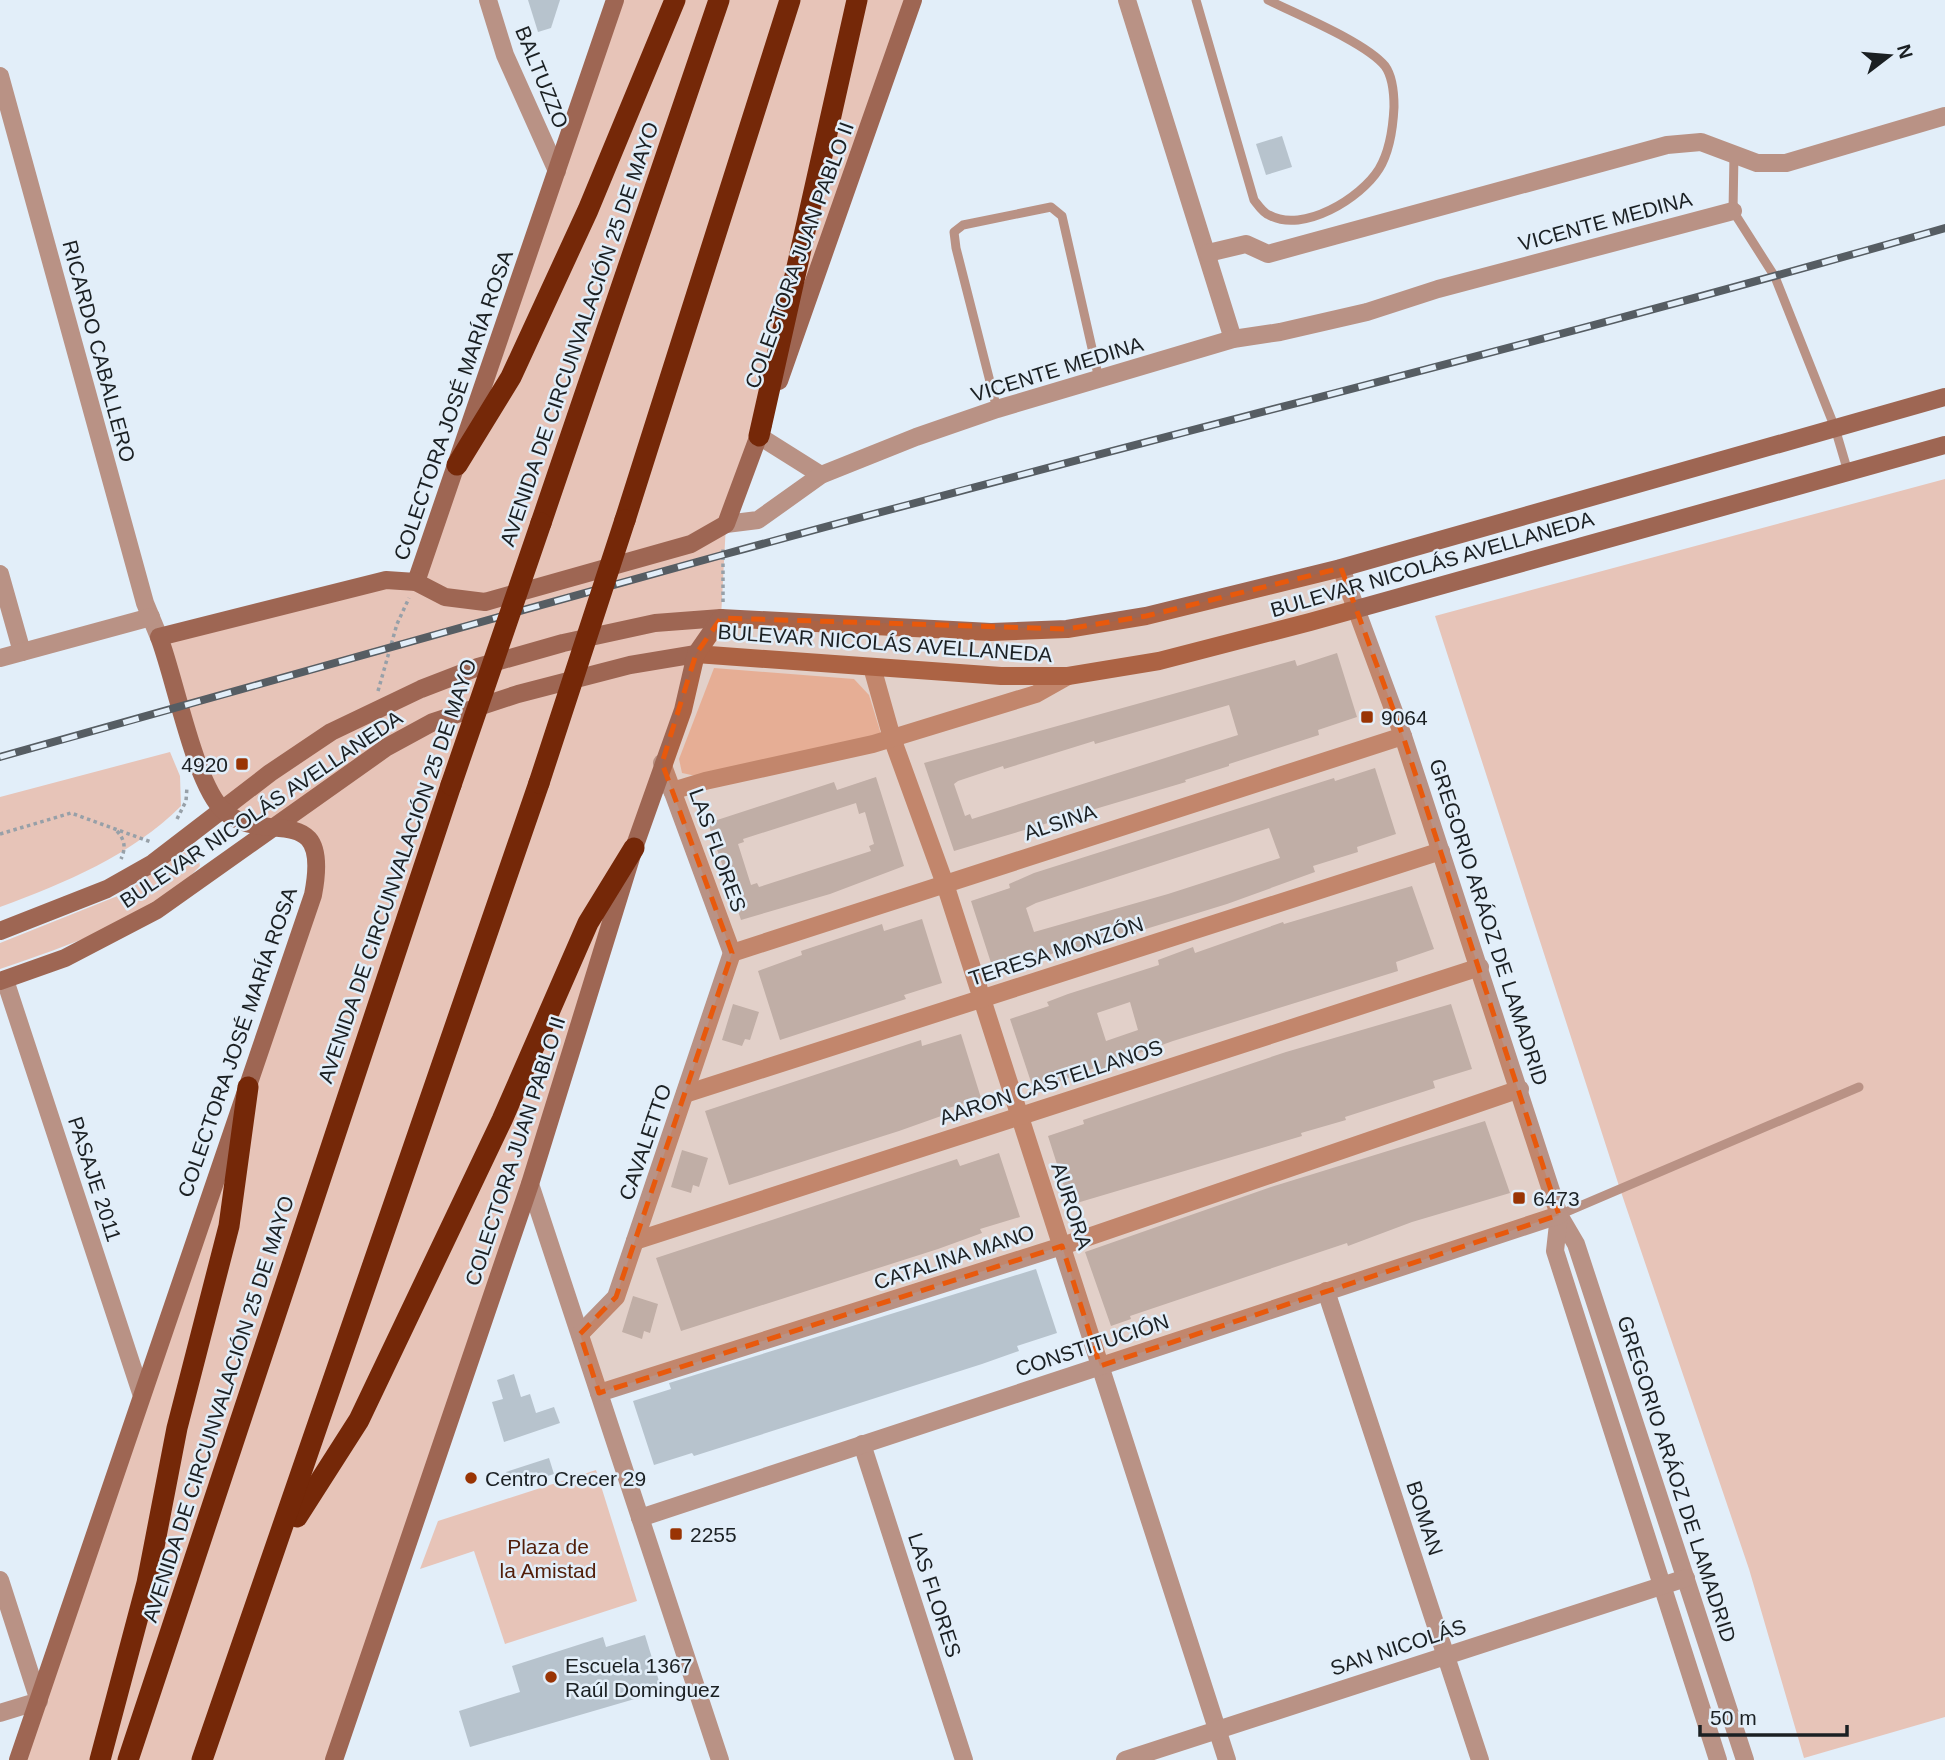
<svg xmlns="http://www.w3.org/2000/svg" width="1945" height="1760" font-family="Helvetica,sans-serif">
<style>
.green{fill:#e7c4b8}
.building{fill:#b7c3cd;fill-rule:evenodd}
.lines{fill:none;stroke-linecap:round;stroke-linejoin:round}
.path{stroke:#97a0a8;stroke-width:3.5;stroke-dasharray:3.5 3.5;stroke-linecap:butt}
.service{stroke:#b99285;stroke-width:9}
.minor{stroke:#b99285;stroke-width:18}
.secondary{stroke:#9e6653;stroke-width:18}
.motorway{stroke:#752808;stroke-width:21}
.rail-casing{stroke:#565d63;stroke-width:8}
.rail{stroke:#e2eef9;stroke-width:5;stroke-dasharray:16;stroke-linecap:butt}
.motorway-bridge{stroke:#752808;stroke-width:21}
.marked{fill:#e8590c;fill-opacity:0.2;stroke:#e8590c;stroke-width:5;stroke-dasharray:14 9;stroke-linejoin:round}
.poi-dot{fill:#993404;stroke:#e2eef9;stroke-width:2.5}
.labels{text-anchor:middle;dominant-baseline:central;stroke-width:5;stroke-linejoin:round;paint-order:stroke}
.street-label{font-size:21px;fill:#1b2023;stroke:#e2eef9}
.poi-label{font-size:21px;fill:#1b2023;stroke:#e2eef9;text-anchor:start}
.park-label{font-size:21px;fill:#521e09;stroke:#e2eef9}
</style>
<rect width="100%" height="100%" fill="#e2eef9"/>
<g class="green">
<path d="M615,0H913L726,524L721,618L696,654L334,1760H18L313,895L307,837L222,810L159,637L416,582Z"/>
<path d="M1945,479V1717L1804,1758L1749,1569L1620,1189L1435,616Z"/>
<path d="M714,668L854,679L869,695L881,734L696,776L682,773L679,759Z"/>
<path d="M170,752L180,776L181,806C132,855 65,883 0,907V797Z"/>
<path d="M189,851L198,856L200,866C152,919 66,946 0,969V943L125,893L178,854Z"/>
<path d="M596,1470L637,1601L505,1644L474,1551L420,1569L438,1521Z"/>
</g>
<g class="building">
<path d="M528,0H560L551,28L538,32Z"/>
<path d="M1282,136L1292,167L1266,175L1256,144Z"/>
<path d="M1337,653L1357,717L1318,730L1319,735L1229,764V766L1185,780L1186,782L954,851L924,763L1295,660L1297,666ZM1229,705L1238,735L972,819L970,814L965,816L954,784L958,781L1003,766L1004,769L1094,741L1095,744Z"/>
<path d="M1375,768L1396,834L1357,847L1358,852L1313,866L1315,872L1227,904L1058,956L1057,952L1034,960L1031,953L992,966L971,901L1010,888L1009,884L1034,873L1334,778L1335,781ZM1269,828L1280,858L1168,894L1034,932L1026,908L1036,903Z"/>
<path d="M876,777L904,866L830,894L741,920L708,823L834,782L837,790ZM856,803L859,814L865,812L874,844L869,846L871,851L759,887L757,883L751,885L738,844L744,842L743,839Z"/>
<path d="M1412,886L1434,949L1396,962L1398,971L1173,1041L1131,1056L1132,1061L1096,1073L1095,1068L1034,1091L1010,1019L1049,1006L1047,1002L1068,994L1159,965L1158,960L1193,947L1195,953L1283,922L1284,924ZM1130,1002L1138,1030L1106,1041L1097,1013Z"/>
<path d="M922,919L942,983L904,995L906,999L780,1040L758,971L802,955L801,951L882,924L884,931Z"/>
<path d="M733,1004L759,1012L750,1040L745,1039L742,1046L722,1040Z"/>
<path d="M1451,1004L1472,1069L1433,1081L1435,1088L1345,1117L1346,1120L1301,1133L1302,1136L1070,1205L1048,1136L1084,1124L1083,1120L1286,1052Z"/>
<path d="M961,1034L981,1098L942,1110L944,1115L899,1131L729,1185L705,1111L921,1040L922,1046Z"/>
<path d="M1485,1121L1510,1193L1412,1222L1348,1246L1347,1243L1320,1252L1130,1316L1131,1319L1111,1326L1085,1252L1271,1187Z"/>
<path d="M682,1150L708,1158L699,1187L693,1185L691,1193L671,1187Z"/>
<path d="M999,1153L1020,1217L980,1229L982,1233L938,1249L681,1331L656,1258L957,1159L960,1166Z"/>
<path d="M1036,1269L1057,1333L1017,1346L1019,1351L982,1364L694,1456L692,1453L654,1465L633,1401L671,1389L669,1383Z"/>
<path d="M633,1296L658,1304L650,1333L644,1331L642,1339L622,1332Z"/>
<path d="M514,1374L521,1397L530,1394L536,1413L554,1407L560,1423L504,1442L492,1402L503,1399L497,1380Z"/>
<path d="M549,1458L554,1474L511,1488L506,1472Z"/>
<path d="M645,1635L662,1691L470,1747L459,1711L520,1692L512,1666L603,1637L606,1647Z"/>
</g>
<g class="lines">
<g class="path">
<path d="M723,602V547"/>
<path d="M378,691L397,624L409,598"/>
<path d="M177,819L186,801L187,787"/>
<path d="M117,831C125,840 126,848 121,859"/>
<path d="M0,834L71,813L151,842"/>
</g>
<g class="service">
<path d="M1196,0L1254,200C1258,205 1263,213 1269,215C1303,234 1361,198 1379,169C1390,151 1393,128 1394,107C1394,94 1393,77 1385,66C1365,42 1298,15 1268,0"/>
<path d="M1734,154L1733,211L1775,277L1835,428L1848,472"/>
<path d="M997,409L956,248L954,232L963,225L1051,207L1062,216L1099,379"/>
<path d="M1559,1215L1859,1087"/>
</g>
<g class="minor">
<path d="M488,0L505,55L557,171"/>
<path d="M1127,0L1233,339"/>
<path d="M0,76L145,603L159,637"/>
<path d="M1208,253L1246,244L1268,254L1667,145L1701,142L1757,163H1786L1945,116"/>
<path d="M759,436L821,475"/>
<path d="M726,524L758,520L821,475L916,437L997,409L1233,339L1280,332L1367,312L1438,289L1733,211"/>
<path d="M1341,568L1403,736L1559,1215L1576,1244L1745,1760"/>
<path d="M0,574L22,652"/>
<path d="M0,658L151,617"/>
<path d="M872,667L892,738L945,884L1227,1760"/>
<path d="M662,763L732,953"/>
<path d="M672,791L705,781L873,744L1036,694L1068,676"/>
<path d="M732,953L1403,736"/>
<path d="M5,980L141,1393"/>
<path d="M685,1094L1441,851"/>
<path d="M530,1184L720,1760"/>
<path d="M1559,1215L1555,1251L1718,1760"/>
<path d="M635,1241L1480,967"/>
<path d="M1326,1291L1480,1760"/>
<path d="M580,1334L616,1297L732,953"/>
<path d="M599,1393L1062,1246L1520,1089"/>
<path d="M862,1444L964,1760"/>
<path d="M640,1518L1559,1215"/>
<path d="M0,1580L39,1701L0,1713"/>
<path d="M1125,1760L1686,1578"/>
</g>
<g class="secondary">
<path d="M779,381L913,0"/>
<path d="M416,582L615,0"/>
<path d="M0,931L107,889L153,863L270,773L331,732L421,689L478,667L563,643L655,623L721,618L991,632L1067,629L1146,616L1341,568L1945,397"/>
<path d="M0,981L65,958L157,910L387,747L433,722L518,694L630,665L696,654L1001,676H1068L1159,661L1310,622L1945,445"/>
<path d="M18,1760L313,895C332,797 265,847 224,811C195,786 175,678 159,637L386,580L416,582L445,597L485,602L691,544L726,524L763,424"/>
<path d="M334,1760L530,1184L634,848L683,710L696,654L721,618"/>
</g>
<g class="motorway">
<path d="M759,436L857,0"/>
<path d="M457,465L511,377L588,210L675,0"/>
<path d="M625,520L790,0"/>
<path d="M541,523L719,0"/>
<path d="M297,1517L359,1420L502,1120L588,923L634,848"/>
<path d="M100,1760L147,1583L177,1428L229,1226L248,1087"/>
<path d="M128,1760L451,785"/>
<path d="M202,1760L539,783"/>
</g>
<g class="rail-casing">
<path id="rail" d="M0,757C241,690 481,621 722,555C1129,443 1539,345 1945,228"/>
</g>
<use href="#rail" class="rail"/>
<g class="motorway-bridge">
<path d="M539,783L625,520"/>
<path d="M451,785L541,523"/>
</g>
</g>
<path class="marked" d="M1341,568L1403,736L1559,1215L1100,1366L1062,1246L599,1393L580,1334L616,1297L732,953L662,763L696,654L721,618L1067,629L1146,616Z"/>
<g class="poi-dot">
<rect x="1360" y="710" width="14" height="14" rx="3.5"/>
<rect x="235" y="757" width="14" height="14" rx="3.5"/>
<rect x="1512" y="1191" width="14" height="14" rx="3.5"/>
<circle cx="471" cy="1478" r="7"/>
<rect x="669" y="1527" width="14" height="14" rx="3.5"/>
<circle cx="551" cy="1677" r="7"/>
</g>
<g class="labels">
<g class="street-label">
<text transform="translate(542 77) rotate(68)">BALTUZZO</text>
<text transform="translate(1605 221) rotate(-15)">VICENTE MEDINA</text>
<text transform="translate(799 255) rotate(-70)">COLECTORA JUAN PABLO II</text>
<text transform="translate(579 334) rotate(-71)">AVENIDA DE CIRCUNVALACIÓN 25 DE MAYO</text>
<text transform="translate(99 351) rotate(75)">RICARDO CABALLERO</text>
<text transform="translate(1057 369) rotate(-17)">VICENTE MEDINA</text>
<text transform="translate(453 405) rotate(-71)">COLECTORA JOSÉ MARÍA ROSA</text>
<text transform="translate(1432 564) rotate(-16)">BULEVAR NICOLÁS AVELLANEDA</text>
<text transform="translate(885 643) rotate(4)">BULEVAR NICOLÁS AVELLANEDA</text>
<text transform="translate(261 809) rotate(-34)">BULEVAR NICOLÁS AVELLANEDA</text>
<text transform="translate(1060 822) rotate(-18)">ALSINA</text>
<text transform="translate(718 850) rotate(70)">LAS FLORES</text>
<text transform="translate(397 871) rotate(-71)">AVENIDA DE CIRCUNVALACIÓN 25 DE MAYO</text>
<text transform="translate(1489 922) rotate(72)">GREGORIO ARÁOZ DE LAMADRID</text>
<text transform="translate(1056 951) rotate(-18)">TERESA MONZÓN</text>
<text transform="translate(237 1042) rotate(-71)">COLECTORA JOSÉ MARÍA ROSA</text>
<text transform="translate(1051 1082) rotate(-18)">AARON CASTELLANOS</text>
<text transform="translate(645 1142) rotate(-71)">CAVALETTO</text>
<text transform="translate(515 1151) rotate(-72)">COLECTORA JUAN PABLO II</text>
<text transform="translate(95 1179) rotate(72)">PASAJE 2011</text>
<text transform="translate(1072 1206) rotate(72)">AURORA</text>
<text transform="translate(954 1257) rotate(-18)">CATALINA MANO</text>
<text transform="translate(1092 1345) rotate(-18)">CONSTITUCIÓN</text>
<text transform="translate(218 1409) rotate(-72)">AVENIDA DE CIRCUNVALACIÓN 25 DE MAYO</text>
<text transform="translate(1677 1479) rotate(72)">GREGORIO ARÁOZ DE LAMADRID</text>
<text transform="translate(1425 1518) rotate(72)">BOMAN</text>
<text transform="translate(935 1595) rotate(72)">LAS FLORES</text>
<text transform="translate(1398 1647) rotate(-18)">SAN NICOLÁS</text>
</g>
<g class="poi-label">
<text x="1381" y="717">9064</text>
<text x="228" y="764" text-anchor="end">4920</text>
<text x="1533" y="1198">6473</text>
<text x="485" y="1478">Centro Crecer 29</text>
<text x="690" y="1534">2255</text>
<text x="565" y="1665">Escuela 1367<tspan x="565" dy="24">Raúl Dominguez</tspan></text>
</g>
<g class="park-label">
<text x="548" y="1546">Plaza de<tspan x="548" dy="24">la Amistad</tspan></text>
</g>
</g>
<g transform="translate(1889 56) rotate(74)" stroke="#e2eef9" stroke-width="5" paint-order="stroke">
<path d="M0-5L12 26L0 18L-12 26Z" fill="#1b2023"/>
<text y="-10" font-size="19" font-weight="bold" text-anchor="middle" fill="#1b2023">N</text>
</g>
<path d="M1700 1725v10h147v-10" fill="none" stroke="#1b2023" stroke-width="3.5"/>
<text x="1710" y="1725" font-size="21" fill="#1b2023" stroke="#e2eef9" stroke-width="5" paint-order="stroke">50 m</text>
</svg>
